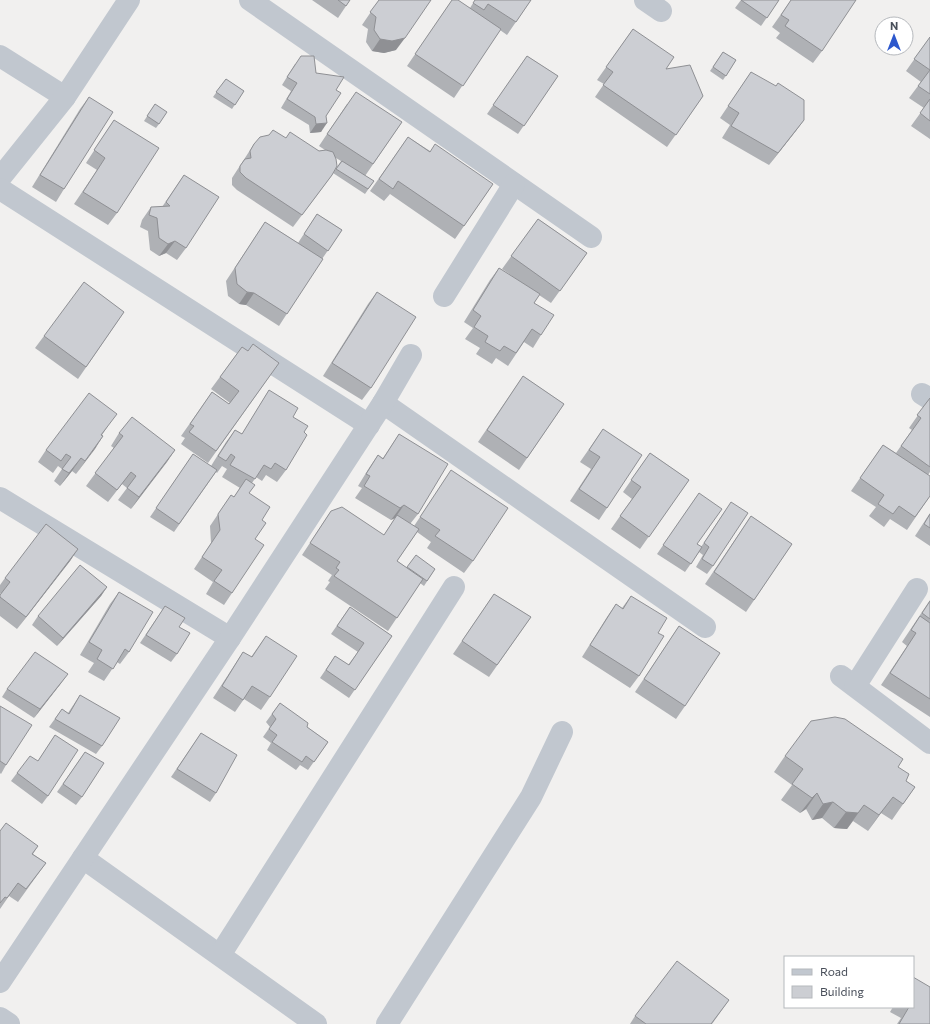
<svg xmlns="http://www.w3.org/2000/svg" width="930" height="1024" font-family="Commissioner,sans-serif">
<style>
.lines{fill:none;stroke-linecap:round;stroke-linejoin:round}
.minor{stroke:#c1c7cf;stroke-width:22}
.wall{fill:#afb1b5}
.shaded-wall{fill:#8f9094}
.building{fill:#ccced3;stroke:#8f9094}
</style>
<rect width="100%" height="100%" fill="#f1f0ef"/>
<g class="lines">
<g class="minor">
<path d="M250,0L591,237"/>
<path d="M645,0L661,11"/>
<path d="M0,56L65,97"/>
<path d="M0,178L65,97L129,0"/>
<path d="M0,189L369,425"/>
<path d="M444,296L514,184"/>
<path d="M922,394L930,399"/>
<path d="M383,403L705,627"/>
<path d="M0,498L230,638"/>
<path d="M841,676L930,743"/>
<path d="M855,686L917,589"/>
<path d="M83,858L316,1024"/>
<path d="M220,955L454,587"/>
<path d="M0,982L230,638L383,403L411,355"/>
<path d="M0,1018L9,1024"/>
<path d="M387,1024L531,797L562,732"/>
</g>
</g>
<g class="wall">
<path d="M312,0H350L338,18Z"/>
<path d="M379,0L396,50L384,53L372,51L366,42L368,29L362,25Z"/>
<path d="M452,0L470,8L475,0H531L507,35L500,30L454,98L407,66Z"/>
<path d="M741,0H779L761,26L735,8Z"/>
<path d="M791,0L822,51L813,63L776,38L780,33L772,27Z"/>
<path d="M633,29L666,69L703,96L667,147L595,97L604,84L597,80Z"/>
<path d="M930,37V139L911,126L924,108L909,98L921,82L906,71Z"/>
<path d="M723,52L736,60L723,80L710,71Z"/>
<path d="M527,56L558,76L518,134L487,114Z"/>
<path d="M295,64L316,73L336,90L326,116L321,132L310,133L309,125L281,108L291,91L282,85Z"/>
<path d="M751,72L804,120L795,132L769,165L722,138L730,125L720,118Z"/>
<path d="M226,79L244,91L232,109L213,97Z"/>
<path d="M89,97L64,189L56,202L32,187L80,109Z"/>
<path d="M155,104L159,124L156,128L144,121Z"/>
<path d="M347,104L402,122L365,176L374,181L365,194L333,173L341,161L336,158L332,175L293,227L237,190L232,185V178L254,144L286,138L319,151L325,150L319,146Z"/>
<path d="M114,120L117,213L108,225L74,204L97,170L86,163Z"/>
<path d="M408,137L430,151L493,184L455,239L390,194L384,201L370,191Z"/>
<path d="M184,175L186,248L177,260L166,253L159,256L150,250L148,231L140,227L142,220L151,207H162Z"/>
<path d="M317,214L342,230L322,259L279,326L246,305L239,304L228,296L226,281L265,222L298,243Z"/>
<path d="M538,219L587,253L551,303L539,295L534,303L541,335L533,348L524,342L508,366L496,358L492,364L476,354L480,348L465,339L473,328L464,322L490,280L499,268L518,280L502,269Z"/>
<path d="M377,292L371,388L362,400L323,376L368,304Z"/>
<path d="M124,312L78,379L35,348L44,336Z"/>
<path d="M242,347L248,351L279,363L208,463L181,444L185,438L181,436L212,392L229,404L230,403L211,389Z"/>
<path d="M523,376L564,404L519,470L478,442Z"/>
<path d="M269,390L293,417L304,432L286,470L277,482L266,475L262,481L256,477L252,483L249,493L262,520L255,539L232,593L224,605L206,594L213,582L194,569L211,543L210,526L231,495L234,497L240,488L222,477L227,469L222,466L217,473L216,472L174,532L150,517L193,454L211,466L226,442L235,430L242,434L261,403Z"/>
<path d="M930,398V472L928,475L930,496L907,530L890,519L884,527L869,516L876,507L851,491L883,445L896,453L912,430L909,428Z"/>
<path d="M108,426L102,435L103,436L76,474L72,471L60,486L54,481L62,469L58,466L53,473L38,462L46,450Z"/>
<path d="M603,429L607,508L599,520L570,501L591,469L580,462Z"/>
<path d="M119,433L175,450L131,509L118,500L127,488L122,484L108,502L86,486L114,448L111,446Z"/>
<path d="M399,434L418,514L410,524L414,526L443,483L473,561L464,573L427,548L431,542L417,532L397,561L407,568L435,569L424,586L420,583L388,631L325,589L330,582L328,581L332,575L302,555L331,511L384,535L395,518L391,520L355,498L362,488L358,486L369,468L378,455L383,458Z"/>
<path d="M650,453L689,480L640,549L611,529L632,499L623,492Z"/>
<path d="M699,493L697,544L701,547L725,511L713,566L707,574L696,567L703,555L699,552L685,572L657,554Z"/>
<path d="M930,513V546L915,536Z"/>
<path d="M751,516L792,544L746,612L705,584Z"/>
<path d="M78,549L70,561L17,629L0,616V595L1,594L0,593V585L5,578Z"/>
<path d="M107,587L101,596L57,646L32,625L38,616Z"/>
<path d="M119,592L129,652L120,664L117,662L104,681L88,672L94,663L80,655L110,604Z"/>
<path d="M494,594L531,617L489,677L453,654Z"/>
<path d="M631,596L658,633L639,676L630,688L582,657L607,617L616,604L622,608Z"/>
<path d="M930,600V717L881,685L907,646L902,642Z"/>
<path d="M165,606L179,627L177,654L171,662L140,643Z"/>
<path d="M350,607L392,636L349,698L320,678L335,656L348,665L358,652L331,634Z"/>
<path d="M679,626L685,706L676,719L635,692Z"/>
<path d="M266,636L270,697L261,710L244,699L235,712L213,698L243,652L251,657Z"/>
<path d="M62,682L34,718L2,697L7,689Z"/>
<path d="M80,695L102,746L96,754L49,727L62,709L68,713Z"/>
<path d="M280,703L307,727L328,742L308,770L300,765L296,770L267,750L271,743L263,737L270,727L266,722Z"/>
<path d="M0,706L6,765L1,774L0,773Z"/>
<path d="M201,733L216,793L210,802L171,777Z"/>
<path d="M55,735L48,796L42,804L11,781L17,773L38,761Z"/>
<path d="M85,752L82,797L76,805L57,792Z"/>
<path d="M785,756L898,767L906,781L915,787L892,820L881,813L868,831L853,821L847,829L834,828L822,818L812,820L806,809L800,813L781,800L792,785L774,772Z"/>
<path d="M0,831L38,846L33,854L46,863L18,902L9,896L0,909Z"/>
<path d="M729,1000L712,1024H630L635,1016Z"/>
<path d="M893,1007H913L930,1024H897L901,1018L890,1012Z"/>
</g>
<g class="shaded-wall">
<path d="M405,38L396,50L384,53L372,51L380,39Z"/>
<path d="M804,120L795,132L769,165L778,153Z"/>
<path d="M327,123L321,132L310,133L316,124Z"/>
<path d="M175,241L166,253L159,256L168,244Z"/>
<path d="M247,292L254,293L246,305L239,304Z"/>
<path d="M103,436L95,449L76,474L85,461Z"/>
<path d="M175,450L167,462L131,509L139,497Z"/>
<path d="M81,458L72,471L60,486L69,473Z"/>
<path d="M404,505L395,518L391,520L400,508Z"/>
<path d="M78,549L70,561L17,629L26,617Z"/>
<path d="M107,587L101,596L57,646L63,638Z"/>
<path d="M68,674L62,682L34,718L40,709Z"/>
<path d="M817,793L806,809L800,813L812,798Z"/>
<path d="M893,797L881,813L868,831L879,815Z"/>
<path d="M833,802L822,818L812,820L823,804Z"/>
<path d="M864,805L847,829L834,828L846,812Z"/>
</g>
<g class="building">
<path d="M338,0H350L346,6Z"/>
<path d="M379,0H431L405,38L392,41L380,39L374,30L376,17L370,12Z"/>
<path d="M452,0H458L501,29L463,86L415,54Z"/>
<path d="M475,0H531L516,22L488,4L484,10L473,3Z"/>
<path d="M741,0H779L767,18Z"/>
<path d="M791,0H856L822,51L785,26L789,20L781,15Z"/>
<path d="M633,29L674,57L666,69L690,65L703,96L676,135L603,85L613,72L606,67Z"/>
<path d="M930,37V94L918,86L930,70L914,59Z"/>
<path d="M723,52L736,60L726,76L713,67Z"/>
<path d="M301,56H314L316,73L344,77L336,90L341,93L326,116L327,123L316,124L315,117L287,99L297,83L287,77Z"/>
<path d="M527,56L558,76L524,126L493,105Z"/>
<path d="M751,72L776,86L778,83L804,100V120L778,153L731,126L739,113L728,106Z"/>
<path d="M226,79L244,91L235,105L216,92Z"/>
<path d="M356,92L402,122L373,164L327,134Z"/>
<path d="M89,97L113,112L64,189L40,175Z"/>
<path d="M930,99V121L920,113Z"/>
<path d="M155,104L167,112L159,124L147,116Z"/>
<path d="M114,120L159,148L117,213L83,192L105,158L94,150Z"/>
<path d="M273,130L286,138L290,132L319,151L326,150L333,152L336,159L337,166L332,175L302,215L246,178L240,172V166L245,159L251,158L250,151L254,144L260,137L269,135Z"/>
<path d="M408,137L430,152L435,144L493,184L464,226L398,181L393,189L379,179Z"/>
<path d="M342,161L374,181L368,189L336,169Z"/>
<path d="M184,175L219,197L186,248L175,241L168,244L159,238L157,218L149,215L151,207L170,206L166,202Z"/>
<path d="M317,214L342,230L328,251L304,234Z"/>
<path d="M538,219L587,253L560,291L511,256Z"/>
<path d="M265,222L323,259L287,314L254,293L247,292L237,284L235,268Z"/>
<path d="M499,268L540,294L534,303L554,315L541,335L532,329L516,353L504,346L500,351L485,342L488,336L474,327L481,316L473,310Z"/>
<path d="M84,282L124,312L86,367L44,336Z"/>
<path d="M377,292L416,317L371,388L332,363Z"/>
<path d="M253,344L279,363L216,451L189,432L194,426L190,424L212,392L229,404L239,391L220,377L242,347L248,351Z"/>
<path d="M523,376L564,404L527,458L487,430Z"/>
<path d="M269,390L298,408L293,417L308,426L304,432L307,435L286,470L275,463L271,469L264,465L255,479L230,465L235,457L231,454L226,461L218,456L235,430L242,434Z"/>
<path d="M89,393L117,414L101,435L103,436L85,461L81,458L69,473L62,469L71,457L66,454L61,461L46,450Z"/>
<path d="M930,398V467L901,446L921,418L917,415Z"/>
<path d="M132,417L175,450L139,497L127,488L136,476L131,472L117,490L95,473L123,436L119,433Z"/>
<path d="M603,429L642,455L607,508L579,489L600,457L589,450Z"/>
<path d="M399,434L448,464L418,514L404,505L400,508L364,486L370,476L366,474L378,455L383,459Z"/>
<path d="M883,445L930,476V496L915,517L899,506L893,514L878,504L884,495L860,478Z"/>
<path d="M650,453L689,480L649,537L620,516L641,487L631,480Z"/>
<path d="M193,454L217,470L179,524L156,508Z"/>
<path d="M451,470L508,508L473,561L435,536L440,530L420,517Z"/>
<path d="M246,479L255,485L249,493L270,507L262,520L266,523L255,539L264,545L232,593L214,581L222,570L202,557L220,530L218,514L231,495L234,497Z"/>
<path d="M699,493L722,509L697,544L702,547L691,564L663,545Z"/>
<path d="M731,502L748,513L713,566L702,559L709,547L704,543Z"/>
<path d="M342,507L384,535L397,515L419,529L397,561L423,579L397,618L334,576L339,570L336,568L340,562L310,543L331,511Z"/>
<path d="M930,514V528L924,524Z"/>
<path d="M751,516L792,544L754,600L714,572Z"/>
<path d="M46,524L78,549L26,617L0,597V595L10,582L5,578Z"/>
<path d="M416,555L435,569L427,581L407,567Z"/>
<path d="M80,565L107,587L63,638L38,616Z"/>
<path d="M119,592L153,612L129,652L125,649L113,669L97,659L102,650L89,642Z"/>
<path d="M494,594L531,617L497,665L462,641Z"/>
<path d="M631,596L667,618L658,633L664,636L639,676L590,645L616,604L623,609Z"/>
<path d="M930,601V619L922,613Z"/>
<path d="M165,606L185,618L179,627L190,633L177,654L146,635Z"/>
<path d="M350,607L392,636L355,690L326,670L335,656L349,665L364,643L337,626Z"/>
<path d="M920,616L930,623V699L890,673L916,633L911,630Z"/>
<path d="M679,626L720,653L685,706L644,679Z"/>
<path d="M266,636L297,656L270,697L252,686L243,700L222,686L243,652L252,657Z"/>
<path d="M35,652L68,674L40,709L7,689Z"/>
<path d="M80,695L120,718L102,746L55,719L62,709L69,714Z"/>
<path d="M280,703L308,723L307,727L328,742L314,762L306,756L302,762L272,742L277,735L269,729L276,719L272,714Z"/>
<path d="M0,706L32,725L6,765L0,761Z"/>
<path d="M835,717L845,719L903,759L898,767L909,774L906,781L915,787L903,804L893,797L879,815L864,805L858,813L846,812L833,802L823,804L817,793L812,798L792,784L803,769L785,756L811,721Z"/>
<path d="M201,733L237,755L216,793L177,769Z"/>
<path d="M55,735L78,750L48,796L17,773L30,756L38,761Z"/>
<path d="M85,752L104,763L82,797L63,784Z"/>
<path d="M6,823L38,846L32,854L46,863L26,889L18,883L7,898L5,897L0,903V831Z"/>
<path d="M677,961L729,1000L711,1024H646L635,1016Z"/>
<path d="M913,977L930,987V1024H899L909,1007H913Z"/>
</g>
<rect x="784" y="956" width="130" height="52" fill="#ffffff" stroke="#b6b9bd"/>
<rect x="792" y="969" width="20" height="6" fill="#c1c7cf" stroke="#b6b9bd"/>
<text x="820" y="976" font-size="12" fill="#494f5a">Road</text>
<rect x="792" y="986" width="20" height="12" fill="#ccced3" stroke="#b6b9bd"/>
<text x="820" y="996" font-size="12" fill="#494f5a">Building</text>
<g transform="translate(894 36)"><circle r="19" fill="#ffffff" stroke="#b6b9bd"/>
<path d="M0-3L7 15L0 10L-7 15Z" fill="#2d58cd"/>
<text y="-6" font-size="11" font-weight="bold" text-anchor="middle" fill="#494f5a">N</text>
</g>
</svg>
